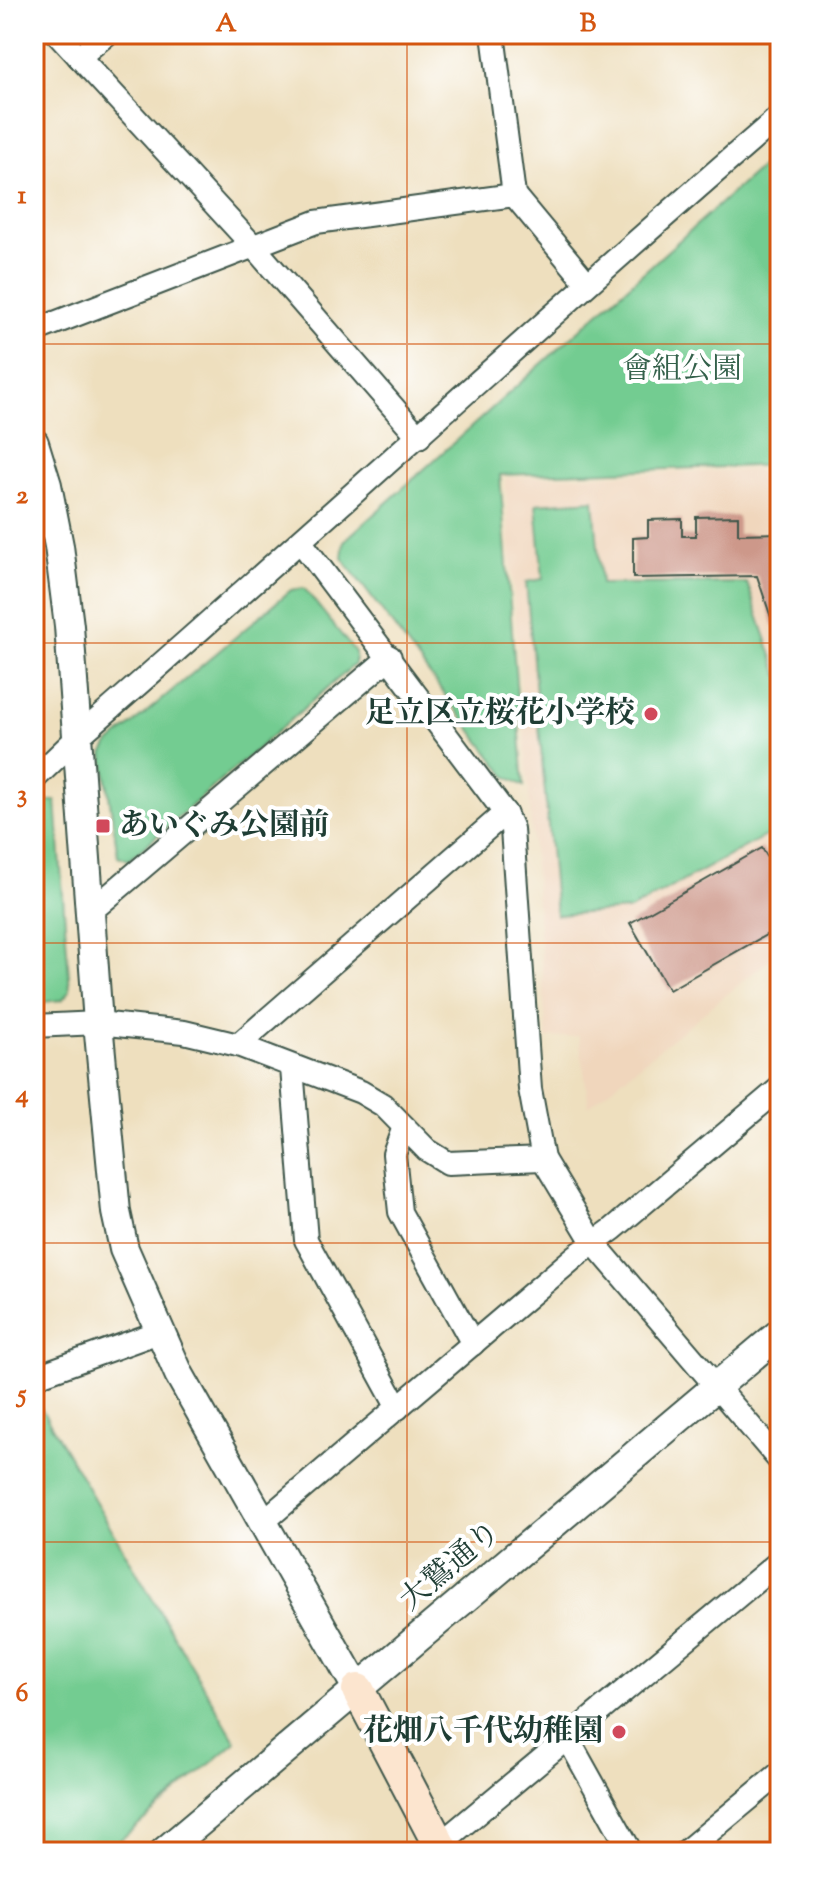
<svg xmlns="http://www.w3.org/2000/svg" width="814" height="1886" font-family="'Sorts Mill Goudy','Noto Serif JP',serif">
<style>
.built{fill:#f0d6bc}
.green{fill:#73cc91;stroke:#498462;stroke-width:2}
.building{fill:#cd988a}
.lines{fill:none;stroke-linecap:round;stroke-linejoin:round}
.minor-casing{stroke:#3e5549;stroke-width:26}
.tertiary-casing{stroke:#3e5549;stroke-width:32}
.secondary-casing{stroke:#3e5549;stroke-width:36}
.minor{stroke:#fff;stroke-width:22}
.tertiary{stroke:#fff;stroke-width:28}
.secondary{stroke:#fce5cf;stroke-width:32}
.grid{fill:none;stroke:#d45610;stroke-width:2;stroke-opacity:0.55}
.poi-dot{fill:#d1495b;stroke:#fff;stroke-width:3}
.labels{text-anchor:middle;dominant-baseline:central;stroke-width:8;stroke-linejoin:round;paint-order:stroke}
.park-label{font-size:30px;fill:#34614b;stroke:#fff}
.poi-label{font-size:30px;font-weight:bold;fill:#1f3d34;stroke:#fff;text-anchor:end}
.street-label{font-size:30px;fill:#1f3d34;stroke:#fff}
.neatline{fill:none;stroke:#d45610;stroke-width:3}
.grid-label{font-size:26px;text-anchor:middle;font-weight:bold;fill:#d45610}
</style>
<rect width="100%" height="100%" fill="#fff"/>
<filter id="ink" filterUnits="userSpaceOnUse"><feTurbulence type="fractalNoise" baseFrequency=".0125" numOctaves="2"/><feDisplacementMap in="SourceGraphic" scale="16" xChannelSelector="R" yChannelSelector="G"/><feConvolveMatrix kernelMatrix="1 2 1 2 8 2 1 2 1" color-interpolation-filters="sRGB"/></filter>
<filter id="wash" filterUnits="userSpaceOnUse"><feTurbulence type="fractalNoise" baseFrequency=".006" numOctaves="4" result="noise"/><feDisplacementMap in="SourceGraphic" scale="32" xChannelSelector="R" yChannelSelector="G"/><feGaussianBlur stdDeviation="1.8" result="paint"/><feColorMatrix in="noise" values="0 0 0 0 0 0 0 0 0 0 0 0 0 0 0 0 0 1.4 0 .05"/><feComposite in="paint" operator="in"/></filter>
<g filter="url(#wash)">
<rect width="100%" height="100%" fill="#eedfbe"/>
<path class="built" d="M780,469V951L589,1106L579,1036L547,1038L505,478Z"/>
<g class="green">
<path d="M780,150V465L500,475L524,786L506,776L342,558L344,541Z"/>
<path d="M594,500L601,584L747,583L780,679V828L630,910L556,915L526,582L543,579L536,504Z"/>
<path d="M304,588L355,652V664L129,860L118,856L103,754L109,744L291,590Z"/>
<path d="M41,801H56L70,991L62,1000L34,1003V807Z"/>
<path d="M38,1403L236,1742L106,1852H34V1404Z"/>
</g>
<g id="blocks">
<g class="building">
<path d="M738,516V534L780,533V644L757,576L633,578V538L648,537V520L682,519V536H696V517Z"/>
<path d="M762,848L776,871L780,869V927L669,990L630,923Z"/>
</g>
</g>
</g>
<g filter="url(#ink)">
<use href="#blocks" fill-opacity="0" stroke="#3e5549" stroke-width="2"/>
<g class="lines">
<g class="minor-casing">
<g id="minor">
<path d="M58,34L254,247L419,437"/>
<path d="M493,34L514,195"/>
<path d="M79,57L107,34"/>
<path d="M34,331L316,222L514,195L587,283"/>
<path d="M301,542L505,813L512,829L530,1089L543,1159L593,1242L780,1461"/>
<path d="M34,779L79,736C315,531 544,319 780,116"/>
<path d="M90,912L390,657"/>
<path d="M34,1026L98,1023L184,1032L238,1045L361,1092L383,1105L427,1150L448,1163L543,1159"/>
<path d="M238,1045L505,813"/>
<path d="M292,1068L306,1240L398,1408"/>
<path d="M404,1127L394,1154L400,1212L473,1344"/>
<path d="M34,1377L159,1332"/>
<path d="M264,1521L576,1256L613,1229L780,1088"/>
<path d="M567,1737L631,1852"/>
<path d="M439,1845L780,1561"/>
<path d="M685,1852L780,1773"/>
</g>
</g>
<g class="tertiary-casing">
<g id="tertiary">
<path d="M34,443L47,485L59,546L69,626L98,1023L116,1212L124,1249L179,1374L358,1690"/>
<path d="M164,1852L780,1333"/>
</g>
</g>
<g class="secondary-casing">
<path id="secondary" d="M358,1690L443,1852"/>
</g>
<use href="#minor" class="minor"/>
<use href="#tertiary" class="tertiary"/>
<use href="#secondary" class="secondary"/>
</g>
</g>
<path class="grid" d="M407,34V1852M34,344H780M34,643H780M34,943H780M34,1243H780M34,1542H780"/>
<g class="poi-dot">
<circle cx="651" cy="714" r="8"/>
<rect x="95" y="818" width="16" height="16" rx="4"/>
<circle cx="619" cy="1732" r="8"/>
</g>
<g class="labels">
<g class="park-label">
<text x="682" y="370">會組公園</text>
</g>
<g class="poi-label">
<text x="635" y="714">足立区立桜花小学校</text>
<text x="119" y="826" text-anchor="start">あいぐみ公園前</text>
<text x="603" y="1732">花畑八千代幼稚園</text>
</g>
<g class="street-label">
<text transform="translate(451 1567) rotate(-40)">大鷲通り</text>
</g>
</g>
<rect width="814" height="1886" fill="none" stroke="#fff" stroke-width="88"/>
<rect x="44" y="44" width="726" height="1798" class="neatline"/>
<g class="grid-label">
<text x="226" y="31">A</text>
<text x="588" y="31">B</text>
<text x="22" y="203">1</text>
<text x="22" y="503">2</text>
<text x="22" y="802">3</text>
<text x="22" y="1102">4</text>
<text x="22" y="1402">5</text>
<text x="22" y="1701">6</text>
</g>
</svg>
